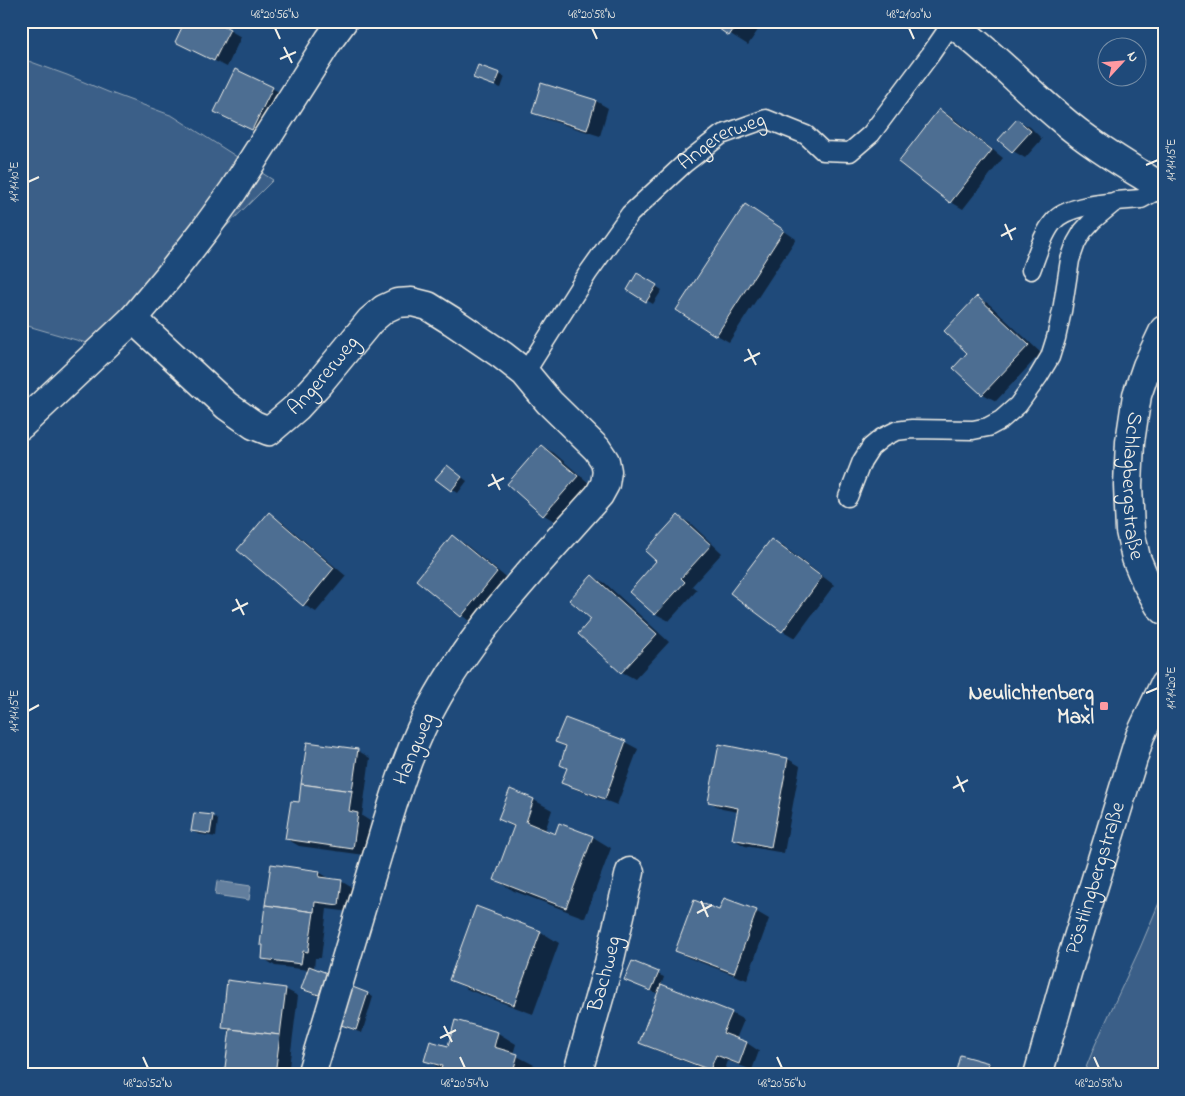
<svg xmlns="http://www.w3.org/2000/svg" width="1185" height="1096" font-family="'Indie Flower',sans-serif">
<style>
.green{fill:#3a5f88;stroke:#97a8b8}
.water{fill:#627e9d;stroke:#9cacbb}
.shadow{fill:#0007}
.building{fill:#4d6e92;stroke:#f4f1e8}
.lines{fill:none;stroke-linecap:round;stroke-linejoin:round}
.lane-casing{stroke:#f4f1e8;stroke-width:21}
.street-casing{stroke:#f4f1e8;stroke-width:31}
.secondary-casing{stroke:#f4f1e8;stroke-width:31}
.lane{stroke:#1f4a7a;stroke-width:18}
.street{stroke:#1f4a7a;stroke-width:28}
.secondary{stroke:#1f4a7a;stroke-width:28}
.ticks{fill:none;stroke:#f4f1e8;stroke-width:2}
.poi-dot{fill:#ff9aa2;stroke:#1f4a7a;stroke-width:2}
.labels{text-anchor:middle;dominant-baseline:central;stroke-width:4.5;stroke-linejoin:round;paint-order:stroke}
.street-label{font-size:21px;fill:#f4f1e8;stroke:#1f4a7a}
.poi-label{font-size:21px;font-weight:bold;fill:#f4f1e8;stroke:#1f4a7a;text-anchor:end}
.neatline{fill:none;stroke:#f4f1e8;stroke-width:2}
.ticks-label{font-size:12px;text-anchor:middle;fill:#f4f1e8}
</style>
<rect width="100%" height="100%" fill="#1f4a7a"/>
<filter id="ink" filterUnits="userSpaceOnUse"><feTurbulence type="fractalNoise" baseFrequency=".02" numOctaves="2"/><feDisplacementMap in="SourceGraphic" scale="10" xChannelSelector="R" yChannelSelector="G"/><feConvolveMatrix kernelMatrix="1 2 1 2 8 2 1 2 1" color-interpolation-filters="sRGB"/></filter>
<g filter="url(#ink)">
<g class="green">
<path d="M21,21L25,22L23,59L67,75L108,92L173,116L273,180L133,319L90,344L21,324Z"/>
<path d="M1164,891V1075H1083L1095,1045L1140,948Z"/>
</g>
<path class="water" d="M217,881L251,886L249,900L215,895Z"/>
<g class="shadow">
<path d="M710,21H764L748,45Z"/>
<path d="M229,30L241,37L227,67L189,48Z"/>
<path d="M499,74L505,77L501,88L481,81L475,77Z"/>
<path d="M542,84L596,101L608,108L600,136L546,119L533,112Z"/>
<path d="M272,88L284,95L265,136L216,112Z"/>
<path d="M939,110L952,117L1003,158L963,209L951,202L899,162Z"/>
<path d="M1017,120L1030,127L1042,139L1025,158L1013,151L1000,140Z"/>
<path d="M758,213L796,239L729,342L717,335Z"/>
<path d="M638,275L662,290L653,304L628,289Z"/>
<path d="M977,297L989,304L1041,353L996,401L983,394L955,368L969,353Z"/>
<path d="M542,446L554,453L590,484L556,522L544,515L509,484Z"/>
<path d="M448,466L467,481L458,493L437,479Z"/>
<path d="M269,514L281,521L346,576L316,612L304,605Z"/>
<path d="M678,516L690,523L722,553L692,586L697,590L669,621L656,614L631,591L658,561Z"/>
<path d="M452,537L465,544L509,580L474,623L462,616Z"/>
<path d="M771,540L784,547L834,585L795,638L783,631L732,593Z"/>
<path d="M592,576L605,583L669,642L635,679L622,672L579,634L593,619Z"/>
<path d="M557,742H625L638,749L617,805L575,789L563,782L568,768L567,748Z"/>
<path d="M357,750L370,758L362,816L370,821L365,855L299,846L287,839L300,804Z"/>
<path d="M788,759L800,766L784,853L745,846L733,839L738,812L722,809L710,802Z"/>
<path d="M534,800L552,810L545,831L556,835L593,837L611,848L585,918L514,891L495,880L515,828L500,819Z"/>
<path d="M212,816L218,820L216,837L198,834L192,831Z"/>
<path d="M319,872L332,880L341,881L354,889L351,912L327,909L321,958H315L314,969L332,977L325,998L308,992L302,988L309,970L275,966L263,958L264,946L261,944Z"/>
<path d="M724,900L757,912L769,919L747,980L689,958L676,951L720,911Z"/>
<path d="M541,932L559,943L533,1014L469,990L450,979Z"/>
<path d="M633,963L664,977L661,986L731,1013L744,1020L736,1039L747,1043L759,1051L752,1070L728,1061L723,1075H719L653,1049L641,1042L659,994L632,983Z"/>
<path d="M285,989L298,996L288,1075H225L231,1032L223,1027Z"/>
<path d="M368,994L373,997L362,1033L345,1027L339,1024Z"/>
<path d="M456,1021L498,1033L516,1044L513,1054L536,1066L534,1075H441L442,1070L426,1060L449,1047Z"/>
<path d="M961,1057L989,1064L1001,1072L1000,1075H956Z"/>
</g>
<g class="building">
<path d="M185,21H215L230,29L214,61L175,42Z"/>
<path d="M708,21H739L729,36Z"/>
<path d="M478,65L500,73L495,86L473,78Z"/>
<path d="M235,69L273,87L252,130L214,112Z"/>
<path d="M541,83L596,100L587,130L532,113Z"/>
<path d="M939,109L992,150L950,203L898,162Z"/>
<path d="M1017,119L1031,131L1012,152L998,140Z"/>
<path d="M745,204L784,230L716,336L676,310Z"/>
<path d="M637,273L657,285L646,302L627,290Z"/>
<path d="M977,296L1029,345L982,395L953,368L967,353L944,331Z"/>
<path d="M541,445L578,476L543,516L507,484Z"/>
<path d="M447,465L462,477L451,491L435,479Z"/>
<path d="M269,512L334,568L303,606L237,550Z"/>
<path d="M678,515L711,545L681,578L685,582L655,615L629,592L656,561L645,551Z"/>
<path d="M452,535L497,572L461,617L416,580Z"/>
<path d="M771,539L822,577L782,632L730,593Z"/>
<path d="M592,575L657,634L621,673L578,634L591,619L569,600Z"/>
<path d="M565,718L626,741L605,799L561,783L567,768L560,765L566,746L555,742Z"/>
<path d="M307,742L358,749L352,791L301,784Z"/>
<path d="M719,744L788,758L771,847L732,839L738,808L708,802Z"/>
<path d="M301,784L352,791L349,811L358,813L353,849L285,839L291,801L299,802Z"/>
<path d="M510,789L534,799L526,822L555,834L559,823L593,836L566,908L494,880L514,826L498,819Z"/>
<path d="M194,813L213,815L210,834L191,831Z"/>
<path d="M271,864L320,871L319,877L342,880L339,905L315,902L314,912L265,905Z"/>
<path d="M724,898L757,910L734,973L675,951L694,900L719,910Z"/>
<path d="M265,905L314,912L308,952L303,951L301,964L262,959L263,945H260Z"/>
<path d="M476,906L541,931L514,1005L449,980Z"/>
<path d="M632,961L659,972L651,991L624,980Z"/>
<path d="M309,966L327,973L319,995L301,989Z"/>
<path d="M227,980L286,988L280,1035L222,1028Z"/>
<path d="M661,984L732,1012L723,1033L747,1042L739,1064L716,1055L710,1070L639,1043Z"/>
<path d="M350,986L368,993L356,1030L338,1024Z"/>
<path d="M455,1020L498,1032L494,1047L518,1054L512,1075H439L442,1066L424,1061L430,1041L448,1046Z"/>
<path d="M230,1029L280,1035L275,1075H224Z"/>
<path d="M960,1055L989,1063L986,1075H955Z"/>
</g>
<g class="lines">
<g class="lane-casing">
<g id="lane">
<path d="M1031,270C1037,255 1043,233 1054,221C1066,207 1098,204 1116,202"/>
<path id="s1" d="M525,373L588,273L630,214L684,164L721,135L766,119L806,135L823,151L850,152L871,134L930,55L952,23"/>
<path d="M848,497L862,461L871,447L882,438L896,431L912,429L973,430L988,427L1001,420L1018,405L1038,377L1050,357L1056,338L1062,311L1070,260L1076,243L1083,231L1093,220L1116,201L1141,199L1154,192L1159,186"/>
</g>
</g>
<g class="street-casing">
<g id="street">
<path d="M949,21C989,50 1022,86 1059,117C1091,145 1128,166 1164,189"/>
<path id="s2" d="M133,319L227,406L254,425L269,431L297,407L319,383L370,321L384,309L397,303L412,302L428,306L452,321L502,355L525,373L549,402L597,449L605,461L607,471L605,484L599,495C542,559 481,621 438,696C406,751 390,814 371,876C351,942 331,1008 311,1075"/>
<path id="s3" d="M1164,330L1147,366L1137,395L1130,442L1128,485L1130,531L1136,558L1146,582L1159,605L1164,610"/>
<path d="M21,425L133,319L169,276L204,231L233,191L329,40L343,21"/>
<path id="s4" d="M577,1075L609,963L630,872"/>
</g>
</g>
<g class="secondary-casing">
<g id="secondary">
<path id="s5" d="M1038,1075L1067,973L1140,736L1164,685"/>
</g>
</g>
<use href="#lane" class="lane"/>
<use href="#street" class="street"/>
<use href="#secondary" class="secondary"/>
</g>
</g>
<path class="ticks" d="M275,28L280,39M592,28L597,39M909,28L914,39M284,47L292,63M280,59L296,52M1146,165L1158,160M28,182L39,177M1005,224L1012,240M1001,236L1016,228M748,349L756,365M744,361L760,353M492,474L500,490M488,486L504,478M236,599L244,615M232,611L248,603M1146,693L1158,688M28,711L39,705M957,776L964,792M953,788L968,780M701,901L708,917M697,913L712,905M444,1026L452,1042M440,1038L456,1030M143,1057L148,1068M460,1057L465,1068M777,1057L782,1068M1094,1057L1099,1068"/>
<rect class="poi-dot" x="1099" y="701" width="10" height="10" rx="2.5"/>
<g class="labels">
<g class="street-label">
<text stroke="none"><textPath href="#s1" startOffset="309">Angererweg</textPath></text>
<text stroke="none"><textPath href="#s2" startOffset="255">Angererweg</textPath></text>
<text stroke="none"><textPath href="#s3" startOffset="162">Schlagbergstraße</textPath></text>
<text transform="translate(415 749) rotate(-67)">Hangweg</text>
<text stroke="none"><textPath href="#s5" startOffset="205">Pöstlingbergstraße</textPath></text>
<text stroke="none"><textPath href="#s4" startOffset="105">Bachweg</textPath></text>
</g>
<g class="poi-label">
<text x="1094" y="694">Neulichtenberg<tspan x="1094" dy="24">Maxl</tspan></text>
</g>
</g>
<rect width="1185" height="1096" fill="none" stroke="#1f4a7a" stroke-width="55"/>
<g transform="translate(1122 62) rotate(64)"><circle r="24" fill="#1f4a7a" stroke="#748da6"/>
<path d="M0-4L9 19L0 12L-9 19Z" fill="#ff9aa2"/>
<text y="-8" font-size="14" font-weight="bold" text-anchor="middle" fill="#f4f1e8">N</text>
</g>
<rect x="28" y="28" width="1130" height="1040" class="neatline"/>
<g class="ticks-label">
<text x="275" y="18">48°20'56"N</text>
<text x="592" y="18">48°20'58"N</text>
<text x="909" y="18">48°21'00"N</text>
<text transform="translate(1171 160) rotate(-90)" y="4">14°14'15"E</text>
<text transform="translate(14 182) rotate(-90)" y="4">14°14'10"E</text>
<text transform="translate(1171 688) rotate(-90)" y="4">14°14'20"E</text>
<text transform="translate(14 711) rotate(-90)" y="4">14°14'15"E</text>
<text x="148" y="1087">48°20'52"N</text>
<text x="465" y="1087">48°20'54"N</text>
<text x="782" y="1087">48°20'56"N</text>
<text x="1099" y="1087">48°20'58"N</text>
</g>
</svg>
